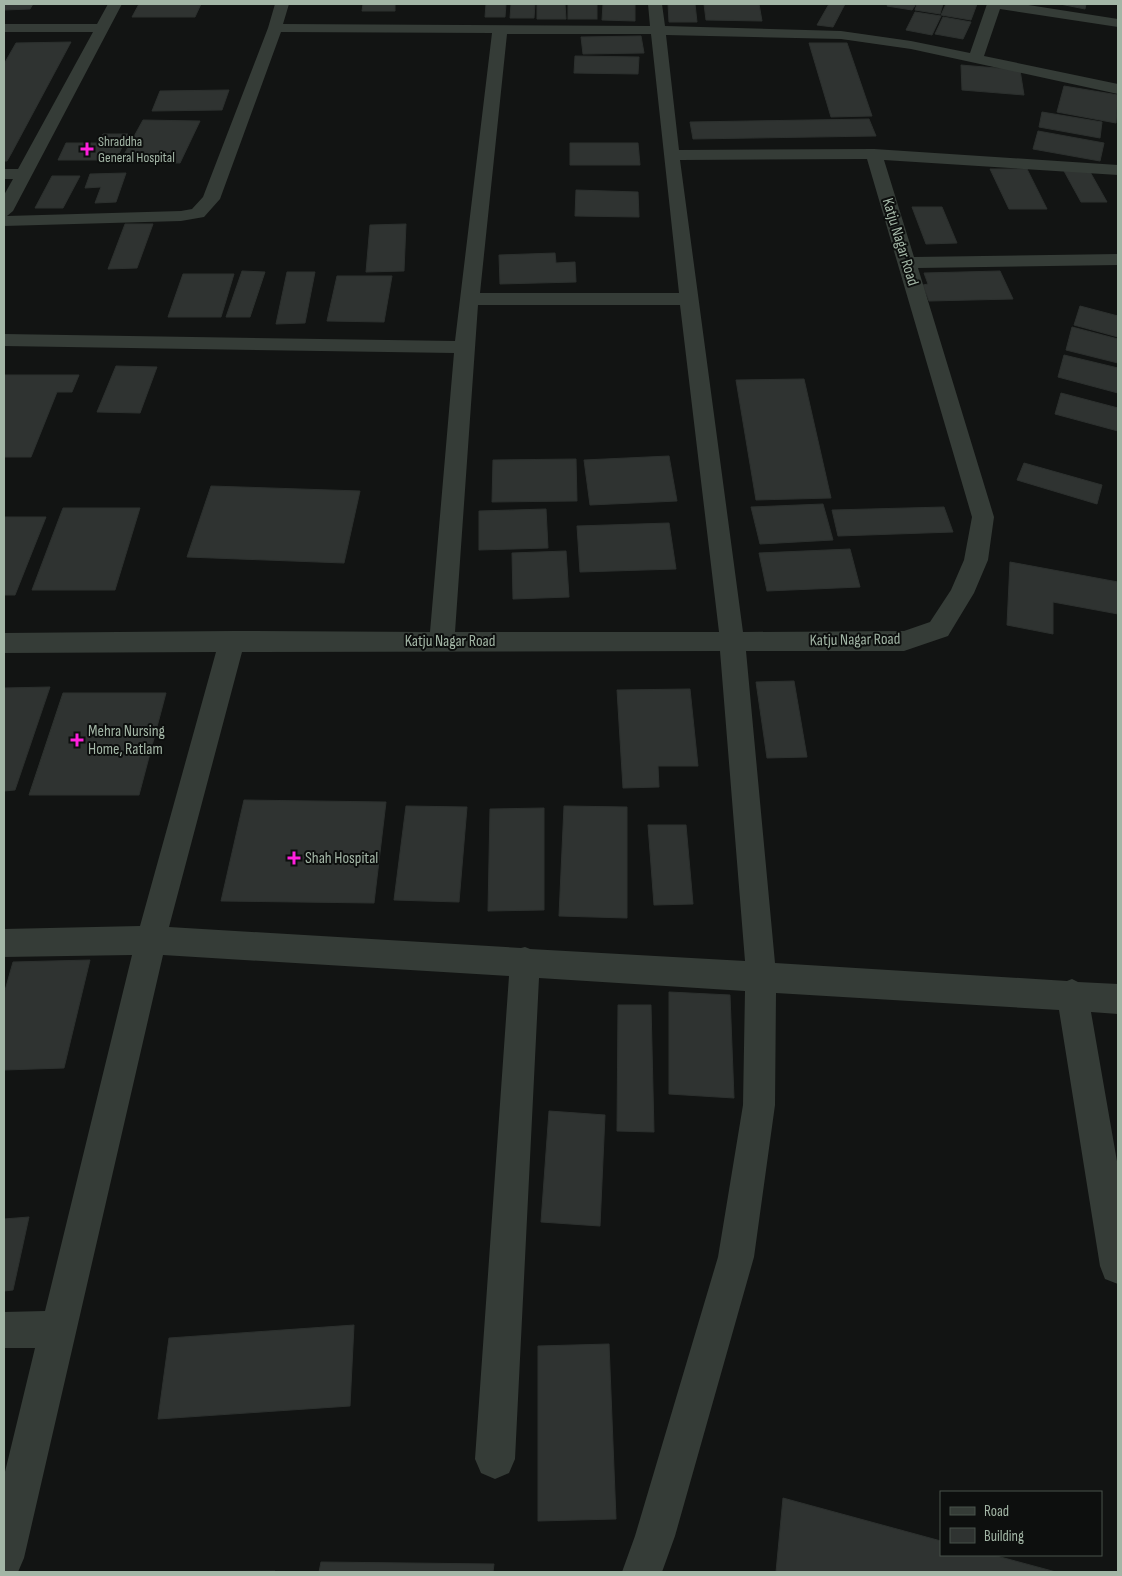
<svg xmlns="http://www.w3.org/2000/svg" width="1122" height="1576" font-family="'Sofia Sans Condensed',sans-serif">
<style>
.building{fill:#2f3331;stroke:#2c302e}
.lines{fill:none;stroke-linecap:round;stroke-linejoin:round}
.minor{fill:#353c37;fill-rule:evenodd}
.poi-dot{fill:#ff20dd;stroke:#0d0f0e;stroke-width:2}
.labels{text-anchor:middle;dominant-baseline:central;stroke-width:4;stroke-linejoin:round;paint-order:stroke}
.far-poi-label{font-size:14px;fill:#a3b6a6;stroke:#0d0f0e;text-anchor:start}
.street-label{font-size:16px;fill:#a3b6a6;stroke:#0d0f0e}
.poi-label{font-size:16px;fill:#a3b6a6;stroke:#0d0f0e;text-anchor:start}
</style>
<rect width="100%" height="100%" fill="#121413"/>
<g class="building">
<path d="M4,4H33L30,9L4,10Z"/>
<path d="M139,4H201L195,17H132Z"/>
<path d="M363,4H395V11H362Z"/>
<path d="M486,4H506L505,17H485Z"/>
<path d="M511,4H535L534,18H510Z"/>
<path d="M537,4H565L566,19H537Z"/>
<rect x="568" y="4" width="29" height="15"/>
<path d="M603,4H635V21L602,20Z"/>
<path d="M668,4H695L697,22H669Z"/>
<path d="M704,4H759L762,21L706,20Z"/>
<path d="M829,4H845L833,27L817,25Z"/>
<path d="M888,4H916L912,10L887,6Z"/>
<path d="M917,4H943L940,14L915,10Z"/>
<path d="M946,4H977L971,20L941,15Z"/>
<path d="M1060,4H1086L1085,9Z"/>
<path d="M915,12L941,16L932,35L906,30Z"/>
<path d="M943,17L971,22L963,39L935,34Z"/>
<path d="M641,36L644,53L583,54L581,37Z"/>
<path d="M71,42L11,154L7,161H4V64L16,43Z"/>
<path d="M809,43H847L872,116L831,117Z"/>
<path d="M575,56L639,57L638,74L574,73Z"/>
<path d="M961,65L1020,70L1024,95L962,90Z"/>
<path d="M1064,86L1118,95L1116,123L1057,112Z"/>
<path d="M229,90L222,110L152,111L160,91Z"/>
<path d="M1042,112L1102,122L1100,138L1039,127Z"/>
<path d="M869,119L876,136L693,139L690,122Z"/>
<path d="M143,120L200,121L180,163L120,162Z"/>
<path d="M1038,131L1104,143L1100,161L1033,149Z"/>
<path d="M103,134H128L116,160H58L66,143H99Z"/>
<path d="M570,143H638L640,165H570Z"/>
<path d="M990,169H1027L1047,209H1009Z"/>
<path d="M1089,170L1107,202H1081L1064,171Z"/>
<path d="M126,173L116,202L95,203L101,187L85,188L90,174Z"/>
<path d="M52,176H80L63,208H35Z"/>
<path d="M576,190L638,192L639,217L575,216Z"/>
<path d="M912,207H942L957,243L926,244Z"/>
<path d="M125,224H153L137,268L108,269Z"/>
<path d="M406,224L404,271L366,272L370,225Z"/>
<path d="M555,253L556,263L575,262L576,282L500,284L499,255Z"/>
<path d="M242,271L265,272L250,317H226Z"/>
<path d="M1000,271L1013,299L929,301L923,285L928,284L924,273Z"/>
<path d="M287,272H315L305,323L276,324Z"/>
<path d="M183,274H234L221,317H168Z"/>
<path d="M337,276H392L384,322L327,321Z"/>
<path d="M1080,306L1118,316V337L1074,325Z"/>
<path d="M1072,327L1118,339V363L1066,350Z"/>
<path d="M1064,355L1118,368V393L1058,377Z"/>
<path d="M116,366L157,367L140,413L97,412Z"/>
<path d="M4,375H79L72,392H57L31,457H4Z"/>
<path d="M804,379L831,498L756,500L736,380Z"/>
<path d="M1061,393L1118,408V431L1055,414Z"/>
<path d="M669,456L677,501L590,505L584,460Z"/>
<path d="M576,459L577,501L492,502L493,460Z"/>
<path d="M1024,463L1102,485L1097,504L1017,480Z"/>
<path d="M211,486L360,491L344,563L187,557Z"/>
<path d="M823,504L833,540L760,544L751,507Z"/>
<path d="M944,507L953,532L838,536L832,510Z"/>
<path d="M63,508H140L115,590H32Z"/>
<path d="M546,509L548,548L479,550V511Z"/>
<path d="M4,517H46L15,595H4Z"/>
<path d="M669,523L676,569L580,572L577,526Z"/>
<path d="M850,549L860,587L767,591L759,553Z"/>
<path d="M566,551L569,597L513,599L512,553Z"/>
<path d="M1010,562L1118,582V614L1053,602V634L1007,625Z"/>
<path d="M794,681L807,757L767,758L756,682Z"/>
<path d="M50,687L15,790L4,791V688Z"/>
<path d="M690,689L698,766H658L659,787L623,788L617,690Z"/>
<path d="M63,693H166L139,795H29Z"/>
<path d="M244,800L386,802L374,903L221,901Z"/>
<path d="M406,806L467,807L459,902L394,900Z"/>
<path d="M564,806L627,807V918L559,916Z"/>
<path d="M544,808V910L488,911L490,809Z"/>
<path d="M648,825H686L693,904L654,905Z"/>
<path d="M90,960L64,1068L4,1070V994L13,962Z"/>
<path d="M669,992L730,995L734,1098L669,1094Z"/>
<path d="M618,1005H651L654,1132L617,1131Z"/>
<path d="M549,1111L605,1115L600,1226L541,1222Z"/>
<path d="M29,1217L13,1290L4,1291V1219Z"/>
<path d="M354,1325L350,1406L158,1419L169,1338Z"/>
<path d="M609,1344L616,1519L538,1521V1346Z"/>
<path d="M783,1498L941,1541V1555H993L1056,1572H776Z"/>
<path d="M321,1562L494,1564L493,1572H319Z"/>
<path d="M275,1571V1572H140Z"/>
</g>
<g class="lines">
<path class="minor" d="M108,4H122L13,211L7,216L181,211L192,209L203,197L268,28L275,4H289L283,24L650,26L648,4H662L665,26L841,31L911,41L970,53L987,4H1022L1118,19V27L1000,9L984,56L1118,84V94L911,49L841,39L666,35L679,150L874,149L1118,165V175L884,160L914,257L1118,254V265L918,268L994,517L988,560L974,593L948,636L904,651H746L775,963L1067,981L1072,979L1078,982L1118,984V1014L1091,1012L1118,1167V1284L1105,1279L1100,1266L1059,1010L776,993L775,1105L754,1257L675,1536L662,1572H622L635,1536L718,1257L743,1105L745,991L539,978L515,1459L509,1473L495,1479L481,1473L475,1459L509,976L163,955L24,1558L18,1572H4V1476L35,1348H4V1312L45,1311L132,955L4,957V929L140,926L216,652L4,653V633L232,631L430,632L454,353L4,346V334L455,341L492,33L281,32L220,199L204,217L181,221L4,226V195L13,179H4V169H18L93,32H4V24H97ZM507,34H651L679,293H480ZM867,159L972,517L964,560L951,590L930,622L904,631L743,632L680,160ZM478,305H680L719,632H455ZM720,651L745,961L530,949L525,947L521,948L169,927L242,652Z"/>
</g>
<g class="poi-dot">
<path d="M84.5 141.5h5v5h5v5h-5v5h-5v-5h-5v-5h5z"/>
<path d="M74.5 732.5h5v5h5v5h-5v5h-5v-5h-5v-5h5z"/>
<path d="M291.5 850.5h5v5h5v5h-5v5h-5v-5h-5v-5h5z"/>
</g>
<g class="labels">
<g class="far-poi-label">
<text x="98" y="141">Shraddha<tspan x="98" dy="16">General Hospital</tspan></text>
</g>
<g class="street-label">
<text transform="translate(900 242) rotate(73)">Katju Nagar Road</text>
<text transform="translate(855 640) rotate(-1)">Katju Nagar Road</text>
<text x="450" y="641">Katju Nagar Road</text>
</g>
<g class="poi-label">
<text x="88" y="731">Mehra Nursing<tspan x="88" dy="18">Home, Ratlam</tspan></text>
<text x="305" y="858">Shah Hospital</text>
</g>
</g>
<rect width="1122" height="1576" fill="none" stroke="#a3b6a6" stroke-width="10"/>
<rect x="940" y="1491" width="162" height="65" fill="#0d0f0e" stroke="#49524b"/>
<rect x="950" y="1507" width="25" height="8" fill="#353c37" stroke="#49524b"/>
<text x="984" y="1516" font-size="15" fill="#a3b6a6">Road</text>
<rect x="950" y="1528" width="25" height="15" fill="#2f3331" stroke="#49524b"/>
<text x="984" y="1541" font-size="15" fill="#a3b6a6">Building</text>
</svg>
